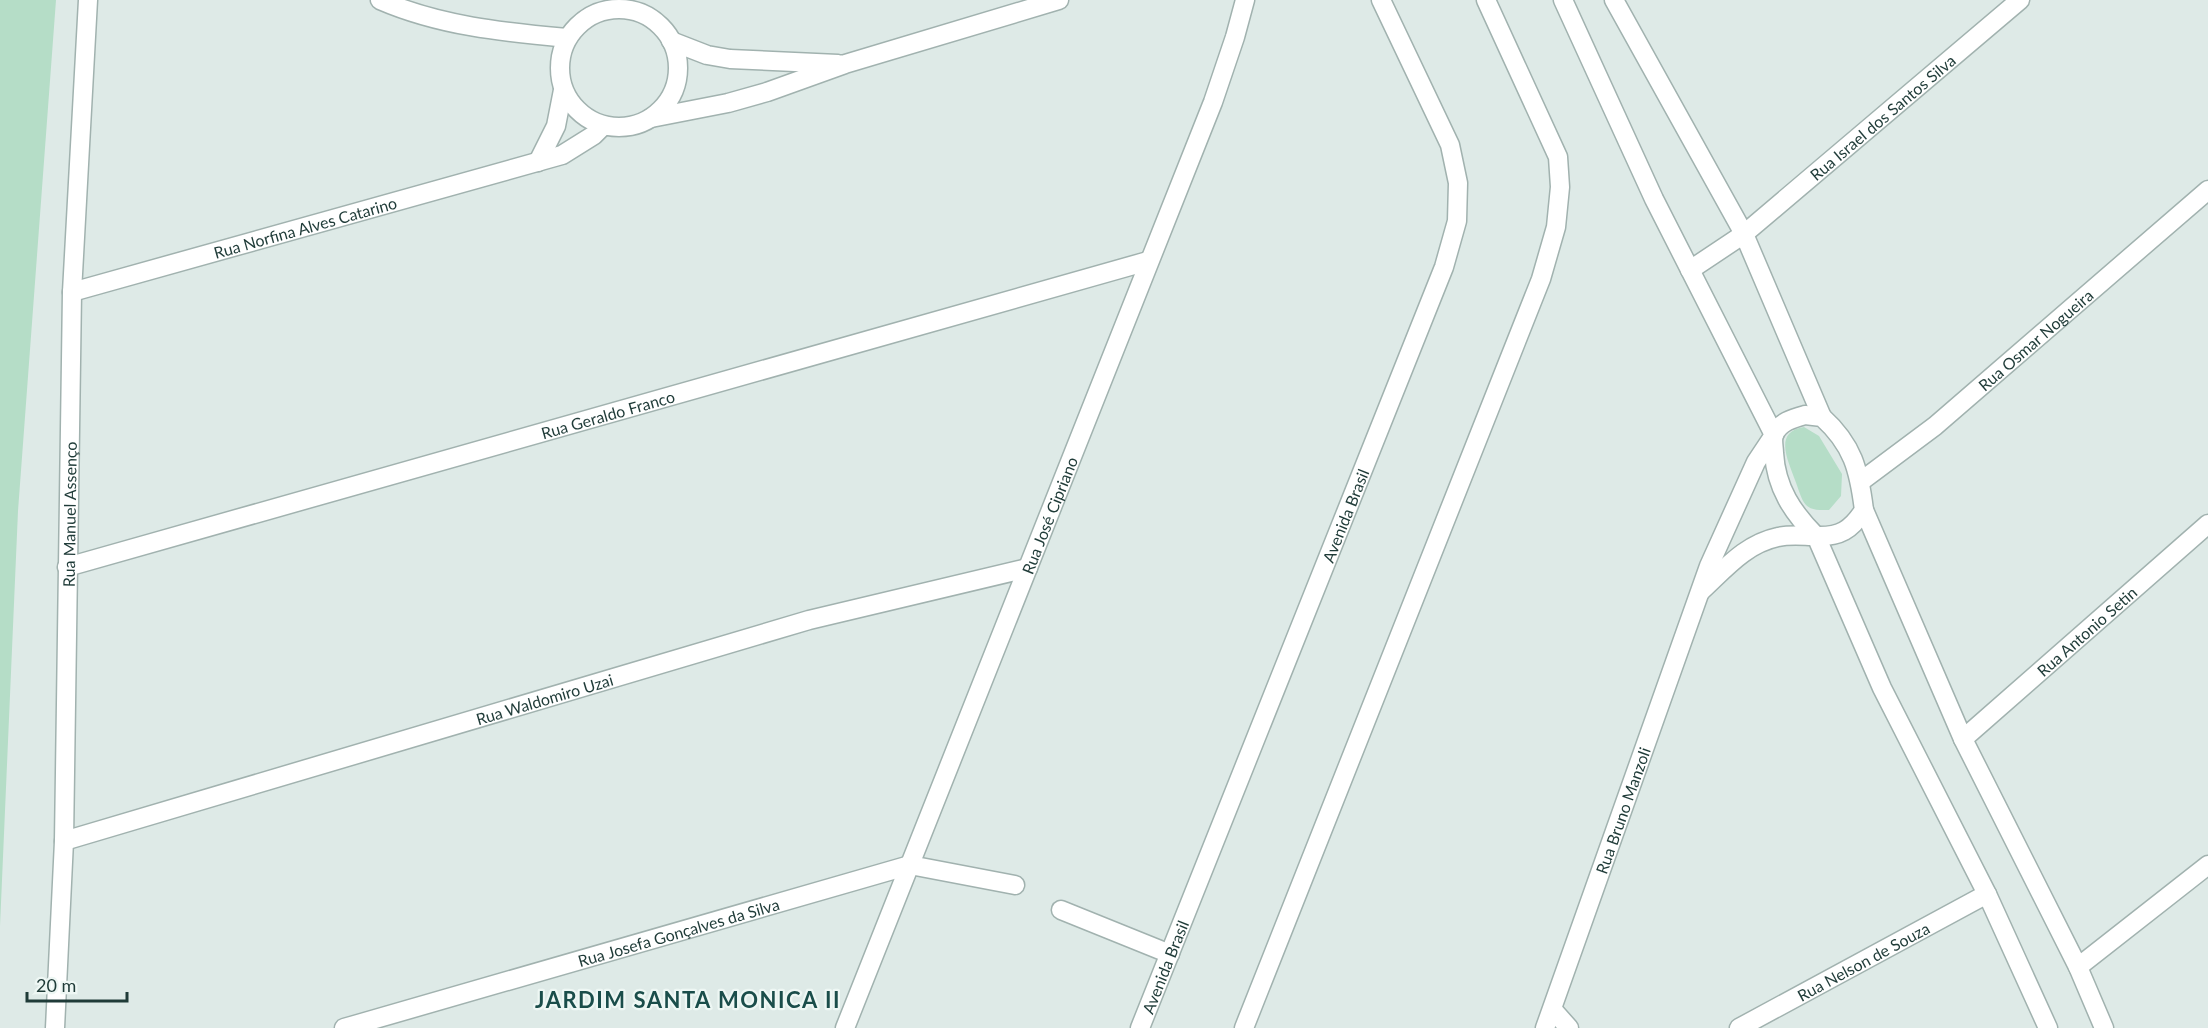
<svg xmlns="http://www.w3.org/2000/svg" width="2208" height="1028" font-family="Lato,sans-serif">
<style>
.green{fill:#b5ddc7}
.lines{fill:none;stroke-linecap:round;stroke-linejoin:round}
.minor-casing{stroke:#a1b2af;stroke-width:21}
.minor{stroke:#fff;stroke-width:18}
.labels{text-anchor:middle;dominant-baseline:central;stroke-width:4.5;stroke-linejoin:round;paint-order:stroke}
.street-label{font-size:16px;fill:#1f3b38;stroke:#eef7f4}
.district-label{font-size:22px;font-weight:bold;letter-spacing:1.5px;fill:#1a4d4a;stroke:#eef7f4}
</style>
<rect width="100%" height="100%" fill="#deeae7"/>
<g class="green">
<path d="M0,0H56L18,511L0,926Z"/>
<path d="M1804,427L1819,436L1842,474L1841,496L1829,510C1821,510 1812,511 1806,505C1801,500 1798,487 1795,480C1788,460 1773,432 1804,427Z"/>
</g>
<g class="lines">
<g class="minor-casing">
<g id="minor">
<path d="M380,0C440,26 503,32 567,38"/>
<path d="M1614,0L1744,234L1822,417"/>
<circle cx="619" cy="68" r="59"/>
<path d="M671,41L707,55L730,59L838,64"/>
<path d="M651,118L728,103L767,92L845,64L1059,0"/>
<path d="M538,162L556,126L563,90"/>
<path id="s1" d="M1690,270L1744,234L2020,0"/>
<path id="s2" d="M72,292L562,155L594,135L603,126"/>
<path d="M1805,415L1822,417C1853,445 1859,470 1864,510C1851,530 1840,537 1816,536C1793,513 1776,488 1774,453C1774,448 1772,440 1774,435C1779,422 1794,418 1805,415Z"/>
<path id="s3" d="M1860,482L1935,426L2208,190"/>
<path d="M1864,510L1963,739L2078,967L2104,1028"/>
<path id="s4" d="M67,567L1148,261"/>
<path d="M1701,591C1725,569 1745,544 1778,537C1790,534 1804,536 1816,536L1882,688L1987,894L2048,1028"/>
<path id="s5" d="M1963,739L2208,524"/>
<path id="s6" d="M64,841L809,620L1028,568"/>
<path d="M1061,910L1170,954"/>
<path d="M2078,967L2208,865"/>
<path d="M1553,1010L1569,1028"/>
<path id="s7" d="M55,1028L64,841L72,292L88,0"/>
<path id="s8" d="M344,1028L910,865L1015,885"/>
<path id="s9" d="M845,1028L1213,102L1235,37L1245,0"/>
<path id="s10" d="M1140,1028L1444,267L1457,221L1458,183L1450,145L1381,0"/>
<path d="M1244,1028L1541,279L1556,227L1560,187L1558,157L1486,0"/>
<path id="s11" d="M1545,1028L1709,566L1756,462L1774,435L1654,199L1563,0"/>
<path id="s12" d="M1739,1028L1987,894"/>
</g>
</g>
<use href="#minor" class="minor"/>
</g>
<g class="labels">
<g class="street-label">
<text stroke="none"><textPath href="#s1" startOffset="246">Rua Israel dos Santos Silva</textPath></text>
<text stroke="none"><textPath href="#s2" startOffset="242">Rua Norfina Alves Catarino</textPath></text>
<text stroke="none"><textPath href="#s3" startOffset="226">Rua Osmar Nogueira</textPath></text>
<text stroke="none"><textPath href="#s4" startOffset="562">Rua Geraldo Franco</textPath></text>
<text stroke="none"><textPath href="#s7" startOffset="514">Rua Manuel Assenço</textPath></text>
<text stroke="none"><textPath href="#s9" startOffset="552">Rua José Cipriano</textPath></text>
<text stroke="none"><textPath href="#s10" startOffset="552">Avenida Brasil</textPath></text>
<text stroke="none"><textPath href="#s5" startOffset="164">Rua Antonio Setin</textPath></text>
<text stroke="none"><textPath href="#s6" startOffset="501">Rua Waldomiro Uzai</textPath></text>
<text stroke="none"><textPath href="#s11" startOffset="231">Rua Bruno Manzoli</textPath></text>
<text stroke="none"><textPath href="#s8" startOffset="348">Rua Josefa Gonçalves da Silva</textPath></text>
<text stroke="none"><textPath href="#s12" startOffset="141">Rua Nelson de Souza</textPath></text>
<text stroke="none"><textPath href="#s10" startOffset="66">Avenida Brasil</textPath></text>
</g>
<g class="district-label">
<text x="688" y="999">JARDIM SANTA MONICA II</text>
</g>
</g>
<path d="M27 992v9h100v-9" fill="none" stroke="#1f3b38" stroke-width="3"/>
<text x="36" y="992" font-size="18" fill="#1f3b38" stroke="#eef7f4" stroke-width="4.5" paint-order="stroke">20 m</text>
</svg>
